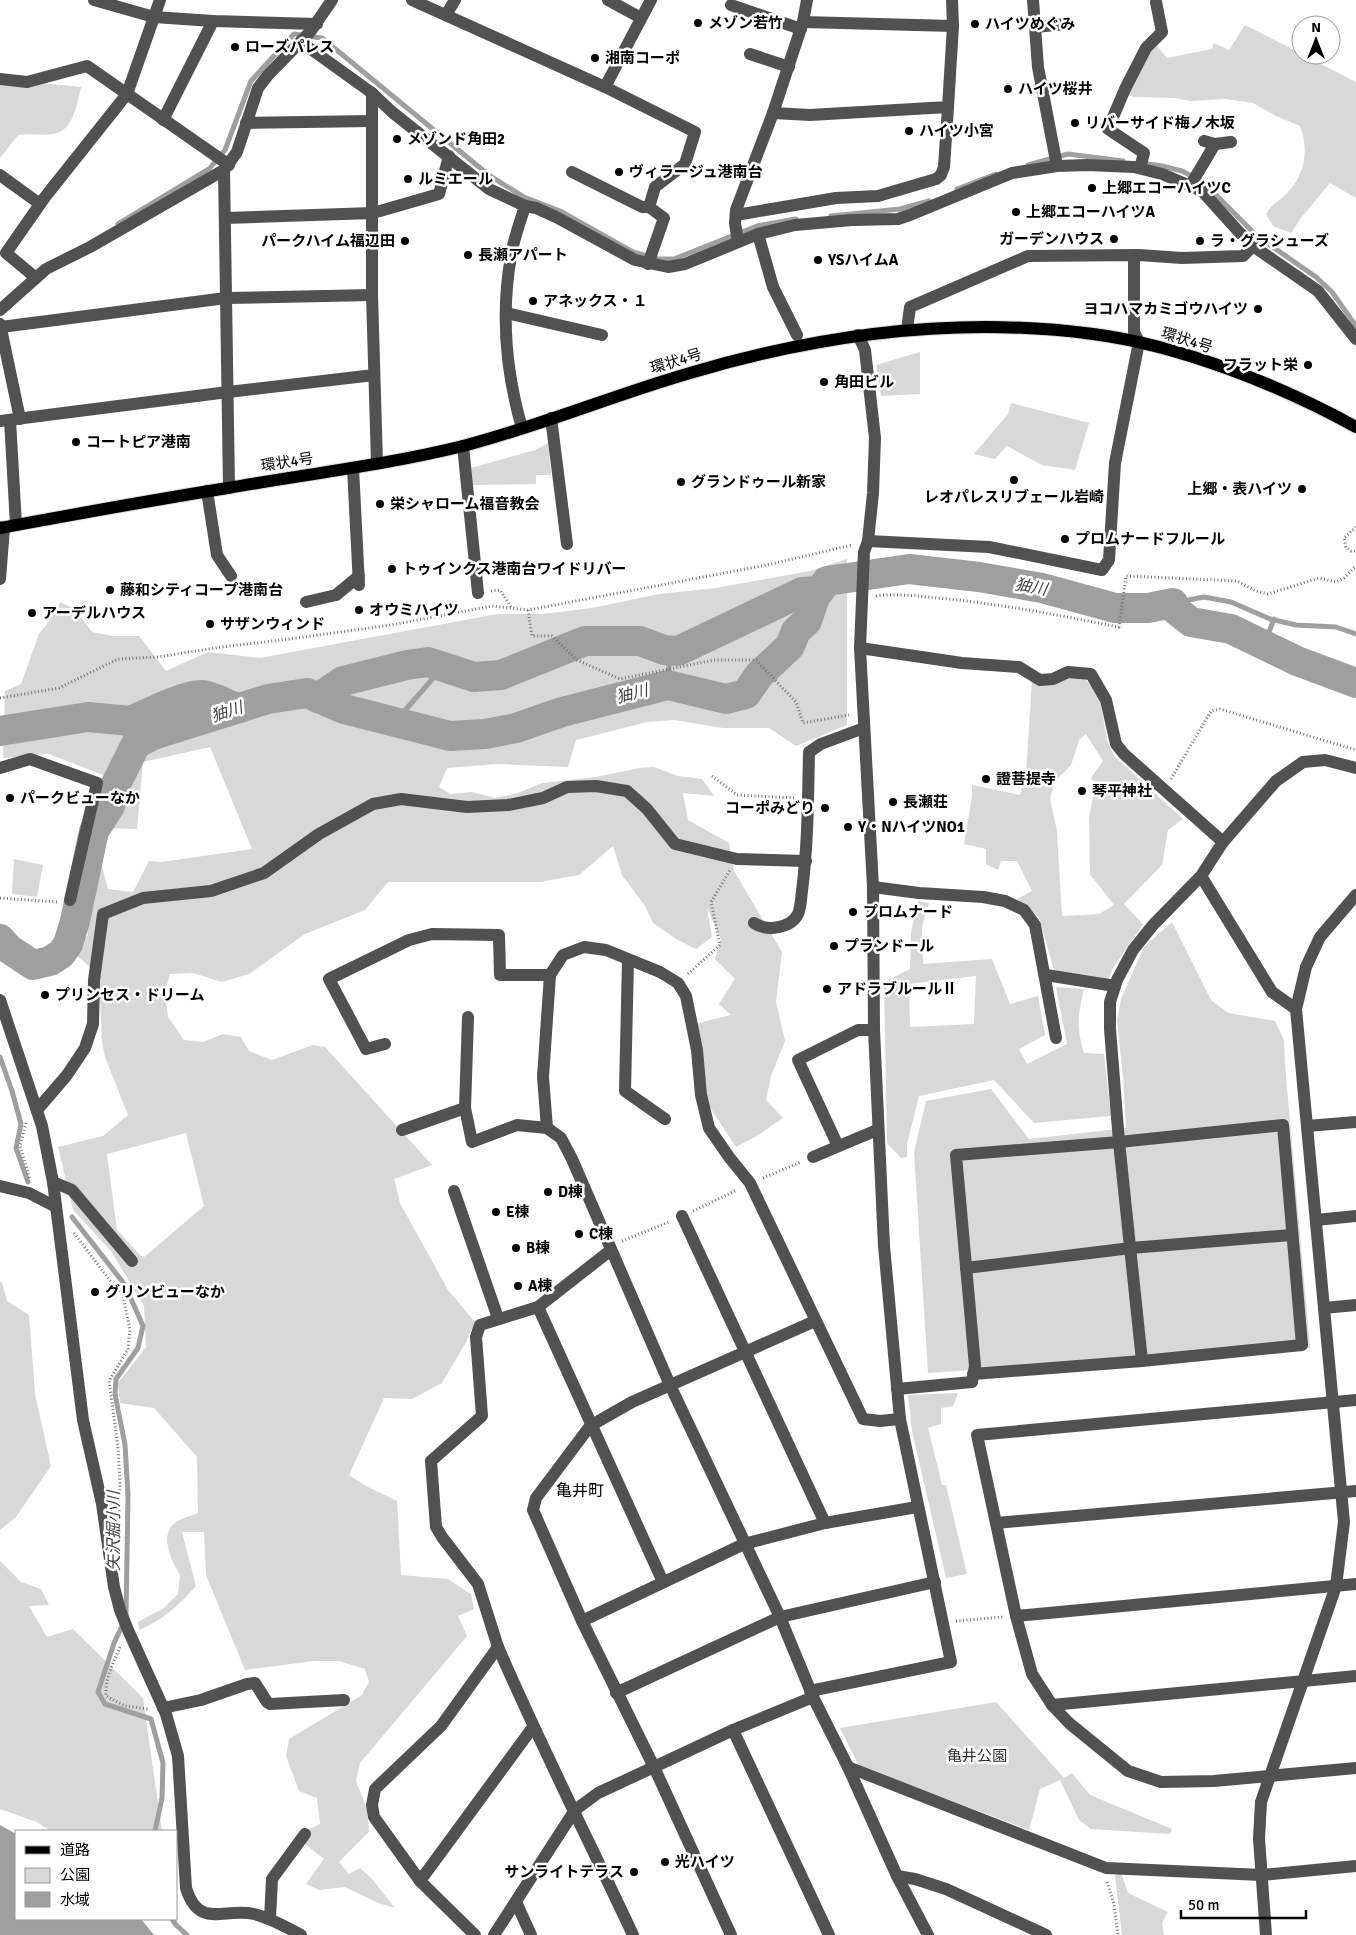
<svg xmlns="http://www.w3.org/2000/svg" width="1356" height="1935" font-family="Signika,'Noto Sans JP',sans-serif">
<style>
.green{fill:#d8d8d8;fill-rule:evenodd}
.water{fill:#9f9f9f}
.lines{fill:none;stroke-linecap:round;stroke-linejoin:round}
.stream{stroke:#9f9f9f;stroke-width:5}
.river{stroke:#9f9f9f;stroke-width:30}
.major-casing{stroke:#dbdbdb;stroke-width:14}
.path{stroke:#737373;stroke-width:3;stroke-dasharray:1 2.5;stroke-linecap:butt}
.minor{stroke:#515151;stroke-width:12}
.major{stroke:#000;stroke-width:12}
.poi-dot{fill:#000;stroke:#fff;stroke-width:2}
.labels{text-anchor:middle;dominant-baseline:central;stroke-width:5;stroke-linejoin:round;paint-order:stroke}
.poi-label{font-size:15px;font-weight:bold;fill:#000;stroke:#fff;text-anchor:start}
.street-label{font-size:15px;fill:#000;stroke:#fff}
.park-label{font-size:15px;fill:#2f2f2f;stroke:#fff}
.water-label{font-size:16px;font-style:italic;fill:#404040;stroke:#fff}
.neighbourhood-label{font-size:16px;fill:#000;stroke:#fff}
</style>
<rect width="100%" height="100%" fill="#fff"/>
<g class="green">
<path d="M1245,25L1356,82V198L1330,183L1301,218L1291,233L1273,226L1266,214C1272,204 1275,204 1283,197C1304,179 1310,152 1300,126L1276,116L1253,103L1225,99L1190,101L1175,98L1134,97L1123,94L1153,41L1167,58L1212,49L1214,43L1229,50Z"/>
<path d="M0,79L81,87C77,103 74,130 54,134C42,136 30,133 18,135L0,158Z"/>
<path d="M920,352V394L881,396L876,365Z"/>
<path d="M1011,403L1089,423L1075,470L1042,465L1007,446L995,459L974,454L1008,414Z"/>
<path d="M548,443L551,475H536V484L473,485L471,468L535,450Z"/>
<path d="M847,559V725L796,746L769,728H723L675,720L647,722L576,740L568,767L498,764L447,768L439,787L450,794L472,792L495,798L518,793L542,783L596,777L639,768L654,767L678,776L702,779L714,796L683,793L688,820L729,843L734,871L782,952L776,1002L785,1041L771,1076L766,1100L783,1118L755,1137L736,1147L709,1106L704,1087L698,1023L731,1015L719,1004L735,979L715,959L721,939L707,908L712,937L696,949L676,939L653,923L645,906L622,875L613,846L579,875L540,882H388L365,910L305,934L249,974L222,982L193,973L170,974L165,992L168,1017L184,1040L203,1042L223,1034L241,1037L249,1051L272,1060L313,1045L325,1047L432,1165L394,1179L400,1203L448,1290L475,1322L465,1344L442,1383L412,1399L384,1398L349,1475L366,1486L397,1501L401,1575L448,1579L471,1594L474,1609L458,1616L467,1636L360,1763L356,1781L367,1809L369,1832L339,1862L349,1874L360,1868L372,1879L395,1908L378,1903L345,1887L319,1890L306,1884L324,1859L300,1840L303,1832L320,1824L317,1798L299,1791L286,1756L289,1739L362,1695L369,1682L365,1669L339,1661H314L245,1670L206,1575L204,1532H182L196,1586C179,1605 162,1621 139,1630L138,1622L164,1608L178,1594L180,1575C172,1562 158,1534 176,1522C182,1518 191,1516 198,1513L197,1457L154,1408L120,1403L118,1383L146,1347L144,1306L111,1251L73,1210L58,1147L103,1136L128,1115L105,1057L102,1041L99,976L80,958L70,953L88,935L85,920L86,893L84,865L92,830L98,816L108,777L49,754L3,758L5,691L21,684L39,634L57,611L60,602L75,609L92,632L113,636H139L166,671L208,652L260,658L497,614H542L592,608L659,594L716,588L810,571ZM210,747L252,849L161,862L149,861L133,892L108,889L101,862L106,828L137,829L143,762ZM186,1133L204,1206L143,1258L117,1230L107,1154Z"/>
<path d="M1076,675L1086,680L1099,694L1107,740L1114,756L1183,819L1168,830L1162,865L1124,904L1143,924L1113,968L1108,980L1054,971L1039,917L1017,899L1032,891L1017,861H1001L998,870L986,864V849L964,844L972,796V785L1020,795L1026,774L1032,681ZM1086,734L1103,761L1091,778L1096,785L1089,816L1090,874L1114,905L1099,914L1062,916L1057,831L1050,798L1055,781L1071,765L1079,740Z"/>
<path d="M14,859L43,865L37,897L12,894Z"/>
<path d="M918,901L929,903L922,926L923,964L992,959L1010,1004L1038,996L1045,1035L1019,1049L1027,1064L1067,1044L1056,987L1084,989C1078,1015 1076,1027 1084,1053L1104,1054L1111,1116L1034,1123L994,1080L919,1096L907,1144V1157L901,1158L887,1143L884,982L910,969L911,933ZM976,976L974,1024L910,1027L909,984Z"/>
<path d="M1172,922L1211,1000L1228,1013L1275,1021L1284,1040L1285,1065L1310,1348L928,1373L914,1152L926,1101L991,1089L1029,1139L1126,1128L1123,1077L1117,1021L1121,999L1144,947Z"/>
<path d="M0,1282H2L7,1301L29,1315L35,1394L51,1466L16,1517L0,1530Z"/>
<path d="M958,1393L953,1406L941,1408V1424L928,1428L942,1485H946L967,1574L946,1578L912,1431L908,1395Z"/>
<path d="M0,1561L21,1582L41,1589L49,1605L29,1606L47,1637L73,1629L143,1698L162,1831H51L37,1822L0,1809Z"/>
<path d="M996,1702L1064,1778L1072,1773L1090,1795L1172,1829L1170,1834L1091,1829L1079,1820L1060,1780L1040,1789L1029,1830L859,1766L840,1728Z"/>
<path d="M1121,1873L1128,1893L1168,1912L1162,1923L1164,1935H1122L1115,1875Z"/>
</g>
<path class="water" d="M0,1825L16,1834V1919H141L154,1935H0Z"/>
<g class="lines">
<g class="stream">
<path d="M1141,163L1162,166L1182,171L1203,182L1257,236L1316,277L1332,292L1356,326"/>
<path d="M1028,165L1068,154L1123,161"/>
<path d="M957,189L996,174"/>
<path d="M831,216L900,209L929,201"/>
<path d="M118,224L209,169L225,150L251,81L294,34L322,38L490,176L524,197L560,211L633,252L658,259H674L757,226L796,219"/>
<path d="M1173,603L1204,597L1231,602L1270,619L1296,625L1336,627L1356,634"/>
<path d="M1264,645L1274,619"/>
<path d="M664,650L669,665L668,685"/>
<path d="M399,724L400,716L443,667"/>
<path d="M0,1057L12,1091L21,1124L16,1148L28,1182"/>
<path d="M72,1217L125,1285L143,1326L138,1348L116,1379L115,1394L125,1445L128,1495L126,1616"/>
<path d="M123,1624L114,1643L98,1692L105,1704L151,1719L163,1763L162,1798L155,1831"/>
<path d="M172,1919L176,1925L187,1935"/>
</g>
<g class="river">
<path d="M318,698L343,681L407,665L428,662L474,677L501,675L585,641H640L664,650L678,651L802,592L819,591"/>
<path d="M131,721C146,714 188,693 203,695C215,697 225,703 236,708"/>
<path d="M0,731L88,717L131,721L153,735"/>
<path d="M0,939L9,949L33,965L50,961L61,954L68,944L75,921L94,831L110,806L115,786L136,744L153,735L268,699L307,693L344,709L450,736L485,734L516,728L562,712L668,685L726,699L746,694L759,675L790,646L796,631L807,621L815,597L827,581L909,569L979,577L1042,588L1115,608H1148L1173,603L1172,607L1191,622L1231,629L1297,661L1356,683"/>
</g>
<g class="major-casing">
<path id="major" d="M0,528C76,514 152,500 228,488C307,474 386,465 463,446C540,426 614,395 690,373C821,334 957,316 1093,334C1179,345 1280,385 1356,427"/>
</g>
<g class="path">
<path d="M1356,527L1344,538L1346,547L1351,551H1356"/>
<path d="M491,591L500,590L511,607"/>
<path d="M876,596C901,593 924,597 949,599C1006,605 1063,616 1119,627L1126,576L1237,581L1256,591L1268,594L1319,578L1336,582L1344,578L1356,566"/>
<path d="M528,610L532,636H552L577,660L620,679L714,660H756L796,702L803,723L849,715"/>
<path d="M0,698L59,688L118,659L158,657L221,647L290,639L391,625L492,606L528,610L767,565L852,545"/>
<path d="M712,776L737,795L795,798"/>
<path d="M1171,779L1211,711L1220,709L1356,750"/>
<path d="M0,898L58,902"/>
<path d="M688,974L720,945L711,902L730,870"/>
<path d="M26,1123L20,1146L30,1180"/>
<path d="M763,1178L801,1162"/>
<path d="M693,1211L737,1190"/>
<path d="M74,1233L111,1282L123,1295L130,1330L128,1349L109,1381L118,1447L120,1482L119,1513"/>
<path d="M622,1241L669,1222"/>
<path d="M956,1621L1003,1617"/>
<path d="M120,1647C113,1663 105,1678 106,1696L125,1706L148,1709"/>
<path d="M1107,1882L1114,1904L1118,1935"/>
</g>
<g class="minor">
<path d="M94,0L154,17L213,21L317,24"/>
<path d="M412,0L605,87L651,0"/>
<path d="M608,0L641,18"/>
<path d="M1033,0L1038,67L1057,166"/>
<path d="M731,5L801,29"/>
<path d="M446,15L455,0"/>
<path d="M803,22L953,26"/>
<path d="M1035,27L1066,24"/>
<path d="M301,42L372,93L392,112L489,189L525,206L536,208L556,217L635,260L668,267L685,264L758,234L795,225L852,220L898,219L910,215L1012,173L1057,166L1087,165L1134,167L1162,174L1202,191L1239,232L1253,246L1318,291L1356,339"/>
<path d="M750,54L789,67"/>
<path d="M0,79L27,82L87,66L229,165"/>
<path d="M605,87L695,132L685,164L655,187L649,207L664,218L648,264"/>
<path d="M372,93V295L377,463"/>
<path d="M773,113L810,115L948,107L953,26L952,0"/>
<path d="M163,120L213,21"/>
<path d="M246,123L372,121"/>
<path d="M1204,141L1215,144L1231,142"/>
<path d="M1140,168L1144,153L1108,129L1125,89L1146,48L1162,32L1156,2"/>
<path d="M572,172L642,207H649"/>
<path d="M0,175L40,204"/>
<path d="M1190,186L1215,144"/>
<path d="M736,215L836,198L878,196L936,179L941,175L944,167L948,107"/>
<path d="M225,218L373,213L439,194L449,156"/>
<path d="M758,234L773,287L797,335"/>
<path d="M738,242L735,223L736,210L773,113L803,22L807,0"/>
<path d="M36,278L6,253L45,197L127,94L160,0"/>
<path d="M0,310L46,269L90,247L224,170"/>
<path d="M506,313L602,335"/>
<path d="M0,324L20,419"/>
<path d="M1,327L226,298L372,295"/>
<path d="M907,330L910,307L1028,256L1139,255L1182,258L1243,256L1253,246"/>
<path d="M551,418L567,544"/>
<path d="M10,420L16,525"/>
<path d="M0,421L228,392L374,375"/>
<path d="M522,428C505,369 500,308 513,246C516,233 521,219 525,206"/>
<path d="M463,446L478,593"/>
<path d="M353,468L359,585"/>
<path d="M229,487L224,170L237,152L258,88L268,75L310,32L332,0"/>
<path d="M207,491L217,555L231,576"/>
<path d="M0,527L4,528L0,579"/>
<path d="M868,541L989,547L1102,570L1109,560L1115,463L1139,342L1134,332V255"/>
<path d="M306,602L336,595L359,576"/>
<path d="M860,648L962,663L1019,667L1040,680L1053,679L1068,672L1091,674L1106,700L1116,744L1124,754L1223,842"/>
<path d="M0,768L30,759L97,783L70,900"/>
<path d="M1201,876L1272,992L1296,1009"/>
<path d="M873,887L919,893L983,897L1005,901L1024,910L1035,925L1056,1038"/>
<path d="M754,923C767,932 791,928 798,914C801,908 801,897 802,891C808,845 808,798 809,752L821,744L864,728"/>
<path d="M628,960L625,1091L665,1119"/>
<path d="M1046,975L1115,986"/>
<path d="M0,1000L42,1126L53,1182L83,1420L102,1504L114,1587L120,1610L128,1630L166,1714L178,1756L186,1888C199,1930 224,1907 254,1914C271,1918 286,1927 301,1935"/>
<path d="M468,1017L465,1108L472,1142L517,1125L547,1128"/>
<path d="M385,1044L366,1049L329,979L409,940L432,934L499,935L500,975H550"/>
<path d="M37,1110L67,1075L85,1048L93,1024L94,980L103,914L143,898L211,891L264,873L319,834L373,804L401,799L467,807L508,805L543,798L567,787L596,786L627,791L647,809L675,844L737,859L806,861"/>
<path d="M1307,1126L1356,1122"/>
<path d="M402,1130L465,1108"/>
<path d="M838,1146L798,1060L858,1030H874"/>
<path d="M813,1157L877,1130"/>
<path d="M53,1182L72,1190L132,1261"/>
<path d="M0,1186L29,1193L56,1207"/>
<path d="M454,1191L498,1318"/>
<path d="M682,1216L825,1523"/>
<path d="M1316,1220L1356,1216"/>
<path d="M966,1268L1131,1248L1291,1235"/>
<path d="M538,1307L663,1582"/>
<path d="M1324,1308L1356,1305"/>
<path d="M1142,1361L1119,1142L1110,1029V1002L1117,980L1133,950L1153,925L1201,876L1223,842L1276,781L1303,762L1325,760L1356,768"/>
<path d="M897,1389L972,1382L975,1366L956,1155L1119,1142L1283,1125L1302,1345L1142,1361L973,1374"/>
<path d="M1356,1400L977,1435L1016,1616L1032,1674L1052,1705L1069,1723L1128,1771L1161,1782L1214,1781L1356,1768"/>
<path d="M900,1419L880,1421L863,1419L750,1183L729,1157L709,1128L701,1095L697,1050L686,996L678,983L660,972L606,950L584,947L563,955L550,975L543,1077L547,1128L561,1138L572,1159L670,1385L780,1617L813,1697L848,1767L897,1876L928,1935"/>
<path d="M996,1523L1356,1491"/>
<path d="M1016,1616L1356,1584"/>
<path d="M582,1621L744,1544L825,1523L917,1507"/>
<path d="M498,1647C540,1744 588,1839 633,1935"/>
<path d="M810,1691L951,1662L900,1419L884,1246L874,1030L873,887L860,648L864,552L868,541L873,493L875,438L865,350L858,335"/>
<path d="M616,1693L780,1617L935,1582"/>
<path d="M1052,1705L1356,1676"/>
<path d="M163,1708L201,1700L247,1684L255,1683L267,1702L270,1704L344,1700"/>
<path d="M733,1730L829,1935"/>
<path d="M848,1767L1106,1868L1262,1875L1356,1866"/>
<path d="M897,1876L915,1879L946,1889L1046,1935"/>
<path d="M420,1881L533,1727"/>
<path d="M516,1902L531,1935"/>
<path d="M270,1919L272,1879L305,1834"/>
<path d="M475,1935L420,1881L374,1817L372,1805L375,1789L441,1726L498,1647L478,1584L442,1537L436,1527L431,1461L482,1416L476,1337L480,1325L538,1307L611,1250"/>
<path d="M494,1935L575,1810L598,1793L654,1767L733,1730L813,1697"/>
<path d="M731,1935L654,1767L582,1621L533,1510L536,1498L590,1426L632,1402L815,1321"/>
<path d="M1266,1935L1259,1839L1261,1802L1336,1586L1344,1522L1296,1009L1306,967L1320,937L1356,895"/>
</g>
<use href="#major" class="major"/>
</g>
<g class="poi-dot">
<circle cx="698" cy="23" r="5"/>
<circle cx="975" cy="24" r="5"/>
<circle cx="235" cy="47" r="5"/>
<circle cx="595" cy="58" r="5"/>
<circle cx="1008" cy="89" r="5"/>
<circle cx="1075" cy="123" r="5"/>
<circle cx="909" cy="131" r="5"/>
<circle cx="397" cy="139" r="5"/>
<circle cx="619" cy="172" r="5"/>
<circle cx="408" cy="179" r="5"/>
<circle cx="1092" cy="188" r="5"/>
<circle cx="1016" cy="212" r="5"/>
<circle cx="1114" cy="239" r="5"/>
<circle cx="405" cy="241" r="5"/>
<circle cx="1200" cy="241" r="5"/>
<circle cx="468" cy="255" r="5"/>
<circle cx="818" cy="260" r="5"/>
<circle cx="533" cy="301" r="5"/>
<circle cx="1258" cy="309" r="5"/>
<circle cx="1308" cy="365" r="5"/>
<circle cx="824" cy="382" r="5"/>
<circle cx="76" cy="442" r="5"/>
<circle cx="1014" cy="480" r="5"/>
<circle cx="681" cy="482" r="5"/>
<circle cx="1302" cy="489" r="5"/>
<circle cx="380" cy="504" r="5"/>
<circle cx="1065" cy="539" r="5"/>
<circle cx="392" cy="569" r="5"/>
<circle cx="110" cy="590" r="5"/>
<circle cx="359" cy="610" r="5"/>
<circle cx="32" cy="613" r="5"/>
<circle cx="210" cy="624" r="5"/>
<circle cx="986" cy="779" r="5"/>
<circle cx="1082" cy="791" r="5"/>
<circle cx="10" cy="798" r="5"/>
<circle cx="893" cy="802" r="5"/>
<circle cx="825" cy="808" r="5"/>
<circle cx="848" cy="827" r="5"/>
<circle cx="853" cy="912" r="5"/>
<circle cx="834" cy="946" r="5"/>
<circle cx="827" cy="989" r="5"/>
<circle cx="45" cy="995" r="5"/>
<circle cx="548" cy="1192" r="5"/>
<circle cx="496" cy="1212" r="5"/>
<circle cx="579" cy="1234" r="5"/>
<circle cx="516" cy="1248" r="5"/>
<circle cx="518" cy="1286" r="5"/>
<circle cx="95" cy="1292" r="5"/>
<circle cx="665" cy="1862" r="5"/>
<circle cx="634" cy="1872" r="5"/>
</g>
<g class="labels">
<g class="poi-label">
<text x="708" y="23">メゾン若竹</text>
<text x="985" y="24">ハイツめぐみ</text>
<text x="245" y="47">ローズパレス</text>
<text x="605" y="58">湘南コーポ</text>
<text x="1018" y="89">ハイツ桜井</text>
<text x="1085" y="123">リバーサイド梅ノ木坂</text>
<text x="919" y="131">ハイツ小宮</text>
<text x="407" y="139">メゾンド角田2</text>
<text x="629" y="172">ヴィラージュ港南台</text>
<text x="418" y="179">ルミエール</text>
<text x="1102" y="188">上郷エコーハイツC</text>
<text x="1026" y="212">上郷エコーハイツA</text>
<text x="1104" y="239" text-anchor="end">ガーデンハウス</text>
<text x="395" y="241" text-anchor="end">パークハイム福辺田</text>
<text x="1210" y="241">ラ・グラシューズ</text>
<text x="478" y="255">長瀬アパート</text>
<text x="828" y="260">YSハイムA</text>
<text x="543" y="301">アネックス・１</text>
<text x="1248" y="309" text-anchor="end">ヨコハマカミゴウハイツ</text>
<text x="1298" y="365" text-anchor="end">フラット栄</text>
<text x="834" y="382">角田ビル</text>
<text x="86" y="442">コートピア港南</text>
<text x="691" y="482">グランドゥール新家</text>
<text x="1292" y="489" text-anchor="end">上郷・表ハイツ</text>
<text x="1014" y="497" text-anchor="middle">レオパレスリブェール岩崎</text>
<text x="390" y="504">栄シャローム福音教会</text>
<text x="1075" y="539">プロムナードフルール</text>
<text x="402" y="569">トゥインクス港南台ワイドリバー</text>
<text x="120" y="590">藤和シティコープ港南台</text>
<text x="369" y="610">オウミハイツ</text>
<text x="42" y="613">アーデルハウス</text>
<text x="220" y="624">サザンウィンド</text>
<text x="996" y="779">證菩提寺</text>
<text x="1092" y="791">琴平神社</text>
<text x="20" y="798">パークビューなか</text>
<text x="903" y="802">長瀬荘</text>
<text x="815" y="808" text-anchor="end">コーポみどり</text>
<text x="858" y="827">Y・NハイツNO1</text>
<text x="863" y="912">プロムナード</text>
<text x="844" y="946">プランドール</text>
<text x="837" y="989">アドラブルールⅡ</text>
<text x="55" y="995">プリンセス・ドリーム</text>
<text x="558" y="1192">D棟</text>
<text x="506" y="1212">E棟</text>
<text x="589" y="1234">C棟</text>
<text x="526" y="1248">B棟</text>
<text x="528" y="1286">A棟</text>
<text x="105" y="1292">グリンビューなか</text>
<text x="675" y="1862">光ハイツ</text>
<text x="624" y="1872" text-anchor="end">サンライトテラス</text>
</g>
<g class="street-label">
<text transform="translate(1187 340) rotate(17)">環状4号</text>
<text transform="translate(676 361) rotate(-17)">環状4号</text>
<text transform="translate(287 462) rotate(-9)">環状4号</text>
</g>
<g class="park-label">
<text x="977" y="1756">亀井公園</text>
</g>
<g class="water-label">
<text transform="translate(1031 587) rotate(10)">㹨川</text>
<text transform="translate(632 694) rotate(-14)">㹨川</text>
<text transform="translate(227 712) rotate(-18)">㹨川</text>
<text transform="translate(114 1531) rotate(-90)">矢沢掘小川</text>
</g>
<g class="neighbourhood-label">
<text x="580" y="1491">亀井町</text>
</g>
</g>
<rect x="15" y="1830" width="162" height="90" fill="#ffffff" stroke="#999999"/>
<rect x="25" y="1846" width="25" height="8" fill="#000000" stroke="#999999"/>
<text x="60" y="1855" font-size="15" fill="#000000">道路</text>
<rect x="25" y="1868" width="25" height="15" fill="#d8d8d8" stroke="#999999"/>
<text x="60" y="1880" font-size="15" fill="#000000">公園</text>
<rect x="25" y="1892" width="25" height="15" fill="#9f9f9f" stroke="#999999"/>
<text x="60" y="1905" font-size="15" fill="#000000">水域</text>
<g transform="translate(1316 40)"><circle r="24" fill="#ffffff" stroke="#999999"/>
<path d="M0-4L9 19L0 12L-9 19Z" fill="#000000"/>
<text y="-8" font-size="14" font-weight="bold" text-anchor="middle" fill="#000000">N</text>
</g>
<path d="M1181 1910v8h125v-8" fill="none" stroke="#000000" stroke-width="2.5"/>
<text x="1188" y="1910" font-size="15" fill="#000000" stroke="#ffffff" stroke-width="4" paint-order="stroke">50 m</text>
</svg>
